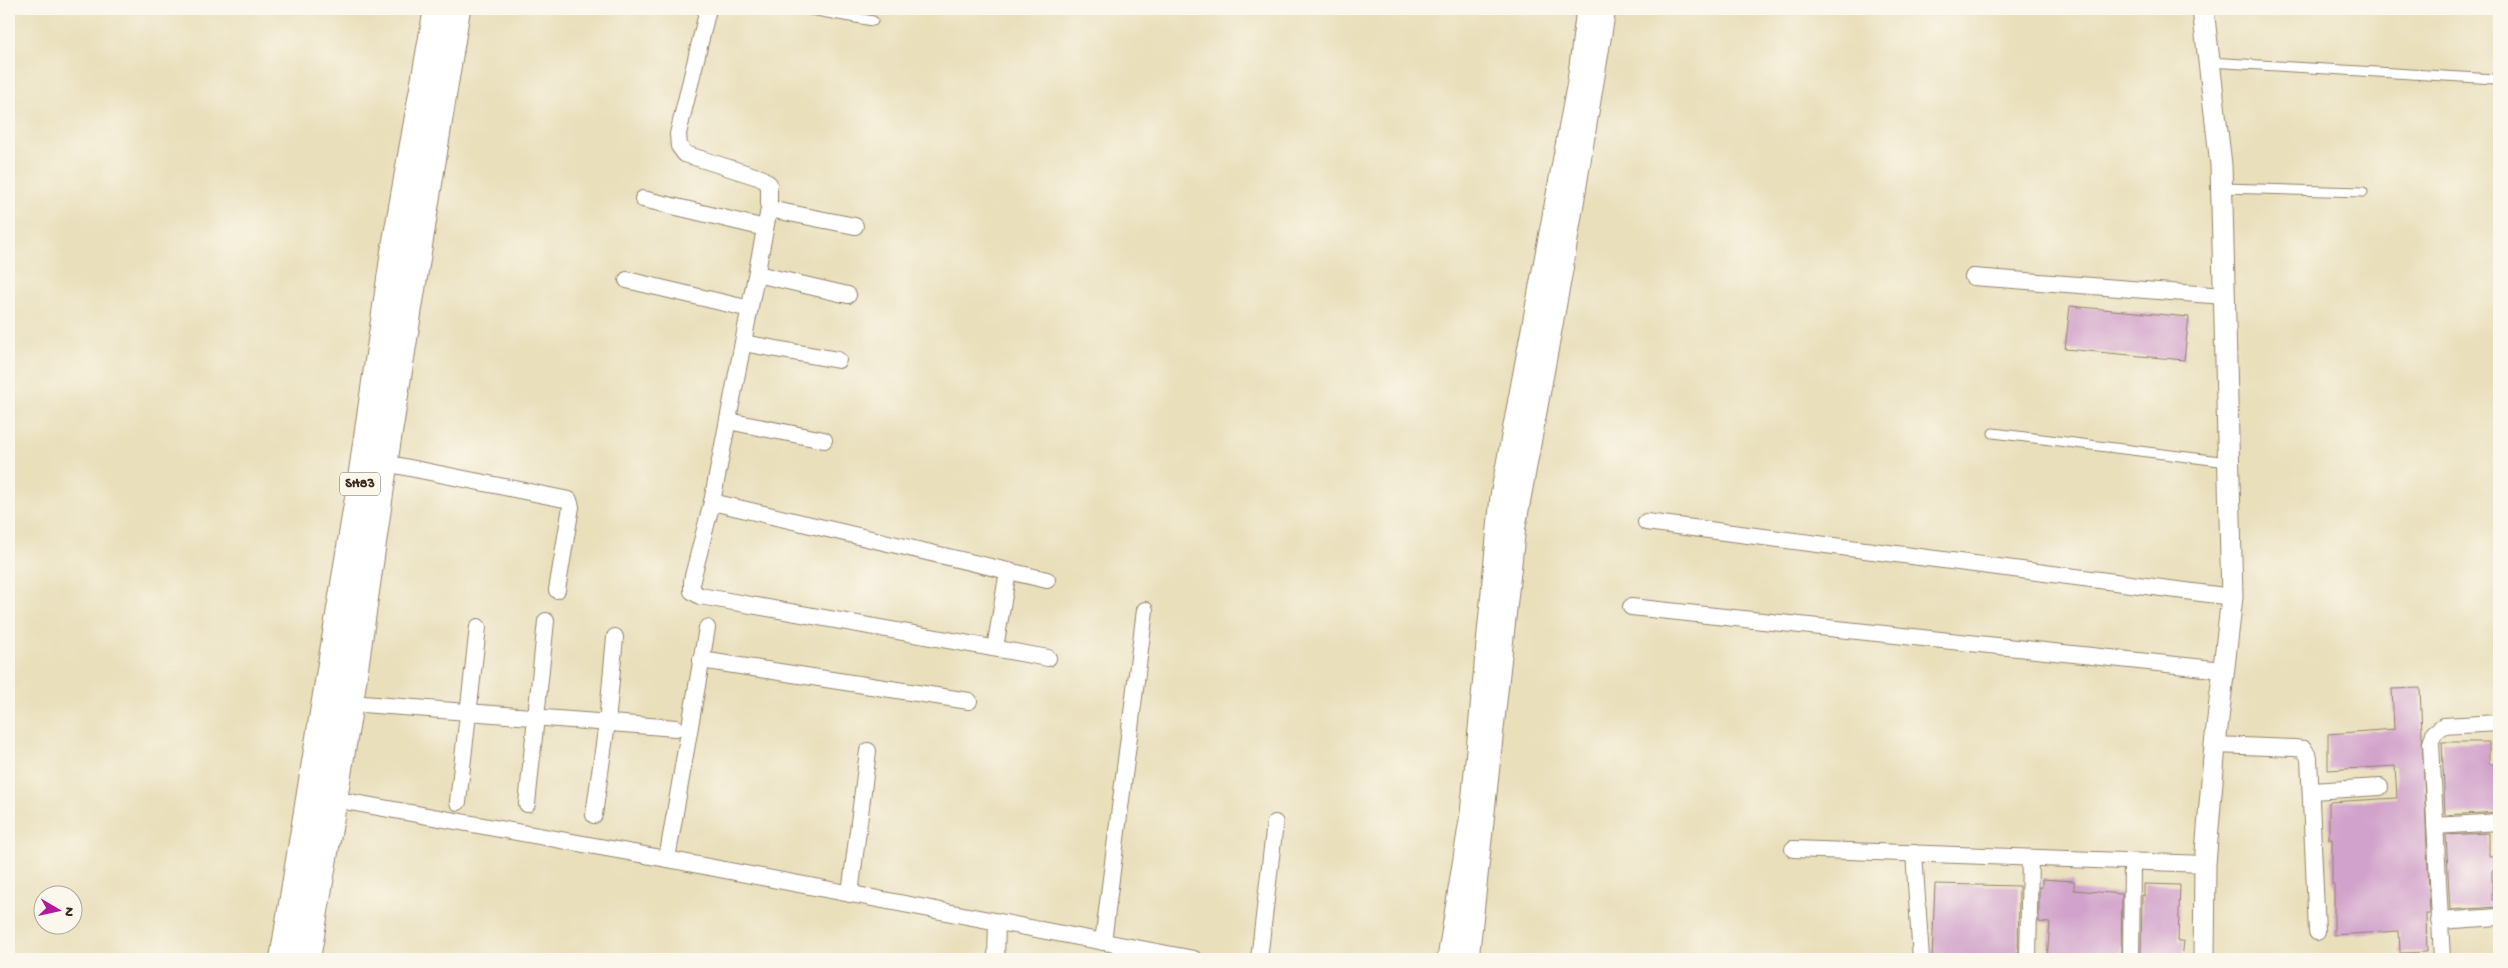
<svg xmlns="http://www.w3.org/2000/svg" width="2508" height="968" font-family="'Gochi Hand',sans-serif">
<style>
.building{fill:#d1a2cb}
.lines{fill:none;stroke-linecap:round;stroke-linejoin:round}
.service-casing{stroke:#92846c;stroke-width:11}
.minor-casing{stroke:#92846c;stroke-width:18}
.tertiary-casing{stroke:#92846c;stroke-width:23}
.primary-casing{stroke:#92846c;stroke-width:28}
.service{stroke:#fff;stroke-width:9}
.minor{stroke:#fff;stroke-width:16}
.tertiary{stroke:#fff;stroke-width:21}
.primary{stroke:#fff;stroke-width:26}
.labels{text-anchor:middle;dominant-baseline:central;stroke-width:5;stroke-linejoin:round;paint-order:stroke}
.shield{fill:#fbf7ec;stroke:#75685c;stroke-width:1}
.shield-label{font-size:14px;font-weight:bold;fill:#3b2a1e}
</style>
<rect width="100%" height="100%" fill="#fbf7ec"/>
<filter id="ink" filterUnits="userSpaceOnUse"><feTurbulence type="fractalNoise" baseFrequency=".02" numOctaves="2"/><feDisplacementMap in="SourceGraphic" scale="10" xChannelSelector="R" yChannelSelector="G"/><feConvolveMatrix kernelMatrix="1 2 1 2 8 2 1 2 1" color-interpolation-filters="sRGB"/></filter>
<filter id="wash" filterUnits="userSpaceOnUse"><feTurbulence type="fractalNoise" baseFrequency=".0096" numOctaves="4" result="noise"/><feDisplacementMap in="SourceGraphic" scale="20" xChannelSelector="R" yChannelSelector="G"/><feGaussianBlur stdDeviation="1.12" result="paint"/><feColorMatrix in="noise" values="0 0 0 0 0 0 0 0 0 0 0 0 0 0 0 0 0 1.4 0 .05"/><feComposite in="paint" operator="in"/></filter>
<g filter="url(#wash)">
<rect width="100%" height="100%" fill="#e9dfbb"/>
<g id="blocks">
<g class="building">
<path d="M2070,306L2189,317L2184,360L2065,349Z"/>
<path d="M2420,688L2430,914H2426L2427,952L2400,953L2399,931L2334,935V884H2332V839H2329V802L2397,798L2395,766L2328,770V734L2394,729L2392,689Z"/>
<path d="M2442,742H2489V764H2499V812L2445,815Z"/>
<path d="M2489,833V856H2499V871H2492V900H2499V907L2450,910L2446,835Z"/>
<path d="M2042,879L2074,881V890L2122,894L2121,959H2047L2050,923L2039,922V887H2042Z"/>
<path d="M1935,884L2019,886L2018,959H1932Z"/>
<path d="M2144,884L2180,885L2178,941H2184L2182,959H2141L2142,895L2144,896Z"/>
</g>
</g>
</g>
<g filter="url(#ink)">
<use href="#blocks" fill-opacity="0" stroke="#92846c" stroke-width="1"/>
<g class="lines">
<g class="service-casing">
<g id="service">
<path d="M805,9L873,21"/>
<path d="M2209,62L2495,79"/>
<path d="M2221,188L2363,192"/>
<path d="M1993,433L2228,462"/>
</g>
</g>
<g class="minor-casing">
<g id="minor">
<path d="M708,9L678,134L679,146L685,154L761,178L769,184V209L712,502L692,580V591L700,596L1048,658"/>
<path d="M643,199L765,228"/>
<path d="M769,209L855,226"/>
<path d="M757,274L848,295"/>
<path d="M1973,277L2224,296"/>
<path d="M627,280L750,309"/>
<path d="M743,343L838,360"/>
<path d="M728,421L824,440"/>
<path d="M385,463L569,500L571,507L557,590"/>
<path d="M712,502L1047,580"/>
<path d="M1646,522L2232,597"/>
<path d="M1631,607L2223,670"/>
<path d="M995,648L1008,571"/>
<path d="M701,660L969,701"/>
<path d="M350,703L676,728"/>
<path d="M2215,745L2294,748L2304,749L2309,758L2317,932"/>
<path d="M2311,791L2380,787"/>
<path d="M333,799L667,859L1194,959"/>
<path d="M458,802L478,627"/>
<path d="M527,804L546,621"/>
<path d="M594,815L607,723L615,637"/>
<path d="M2435,826L2499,822"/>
<path d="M1793,849L2205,864"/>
<path d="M1914,853L1921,959"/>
<path d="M667,859L707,628"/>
<path d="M850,894L868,751"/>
<path d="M2439,921L2499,917"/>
<path d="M1103,942L1145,610"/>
<path d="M996,959L997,922"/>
<path d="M1259,959L1275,823"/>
<path d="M2028,959L2030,858"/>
<path d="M2131,959L2132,862"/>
<path d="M2442,959L2431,743L2434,733L2443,726L2499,723"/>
</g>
</g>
<g class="tertiary-casing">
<g id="tertiary">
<path d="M2203,9L2221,165L2232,597L2215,745L2205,864L2204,959"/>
<path d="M1448,959L1471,814L1501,496L1578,82L1587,9"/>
<path d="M1468,959L1515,526L1562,270L1605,9"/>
</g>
</g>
<g class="primary-casing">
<g id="primary">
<path d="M283,959L359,492L394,252L437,9"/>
<path d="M307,959L350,703L387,445L457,9"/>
</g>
</g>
<use href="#service" class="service"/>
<use href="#minor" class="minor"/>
<use href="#tertiary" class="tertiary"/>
<use href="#primary" class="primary"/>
</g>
</g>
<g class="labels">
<rect class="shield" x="340" y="472.5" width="40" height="23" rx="4"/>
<g class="shield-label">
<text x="360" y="484">SH83</text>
</g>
</g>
<rect width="2508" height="968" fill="none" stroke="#fbf7ec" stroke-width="30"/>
<g transform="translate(58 910) rotate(99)"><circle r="24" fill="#fbf7ec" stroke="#aea59a"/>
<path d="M0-4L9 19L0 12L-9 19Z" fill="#b5179e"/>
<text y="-8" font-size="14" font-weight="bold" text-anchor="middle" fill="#3b2a1e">N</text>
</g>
</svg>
